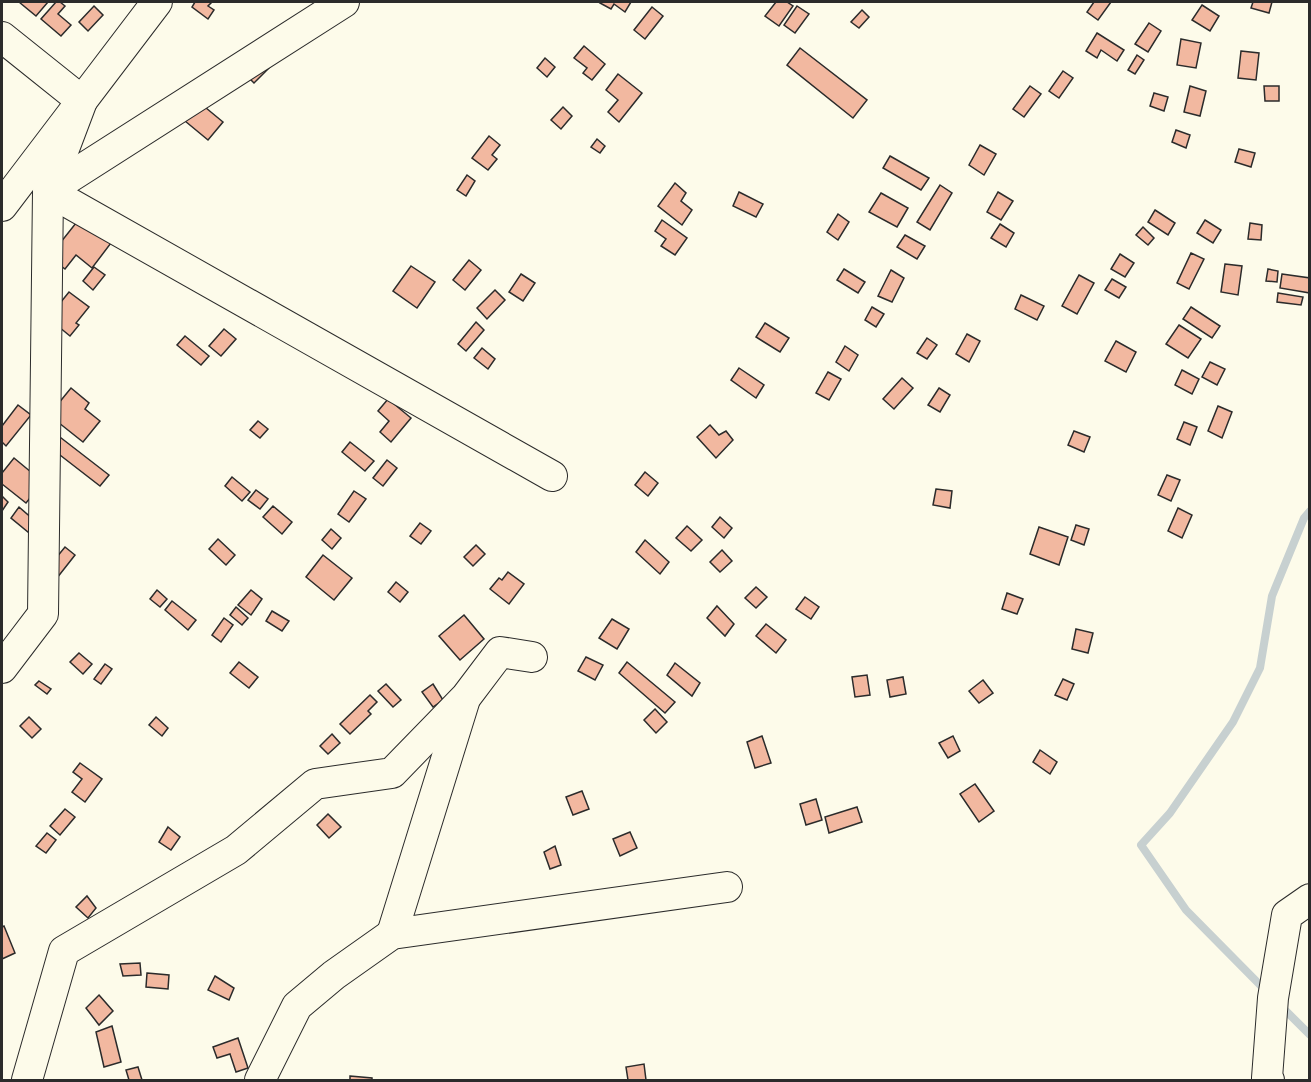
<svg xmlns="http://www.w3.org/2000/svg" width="1311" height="1082" font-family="'Roboto Condensed',sans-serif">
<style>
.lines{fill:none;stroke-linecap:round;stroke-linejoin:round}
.stream{stroke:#c7d0d0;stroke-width:8}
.building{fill:#f2b8a0;stroke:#2b2b2b;stroke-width:1.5}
.minor-casing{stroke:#2b2b2b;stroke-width:32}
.minor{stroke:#fdfbea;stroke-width:30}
</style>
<rect width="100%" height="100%" fill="#fdfbea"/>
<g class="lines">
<g class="stream">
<path d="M1267,992L1186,910L1141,845L1170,813L1233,722L1260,668L1272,596L1304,518L1310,511"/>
<path d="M1280,1005L1310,1035"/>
</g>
</g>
<g class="building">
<path d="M19,2H48L36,16Z"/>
<path d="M56,2H60L65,6L58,14L71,25L61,36L41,19Z"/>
<path d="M195,2H212L208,6L214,10L208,19L192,7Z"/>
<path d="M601,2H631L625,12L614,4L611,9L600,3Z"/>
<path d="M776,2H787L793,6L779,26L765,16Z"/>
<path d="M1094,2H1111L1098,20L1087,12Z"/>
<path d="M1253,2H1272L1269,13L1251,8Z"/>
<path d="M1202,5L1219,16L1210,31L1192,20Z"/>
<path d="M94,6L103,15L88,31L79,22Z"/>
<path d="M797,6L809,14L795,33L784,25Z"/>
<path d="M652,7L663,16L645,39L634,30Z"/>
<path d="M862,10L869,17L859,28L851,22Z"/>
<path d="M1149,23L1161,31L1148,52L1135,44Z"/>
<path d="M1097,33L1124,50L1117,61L1101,50L1097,58L1086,51Z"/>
<path d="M1181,39L1201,43L1196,68L1177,65Z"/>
<path d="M584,46L605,64L592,80L583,73L587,68L574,58Z"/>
<path d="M800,48L867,100L853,118L787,65Z"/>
<path d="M1241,51L1259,53L1256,80L1238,78Z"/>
<path d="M1137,55L1144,60L1135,74L1128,70Z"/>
<path d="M545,58L555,67L547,77L537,68Z"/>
<path d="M273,64L254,83L245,74Z"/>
<path d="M1063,71L1073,78L1059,98L1049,91Z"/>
<path d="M618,74L642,93L619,122L608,112L618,100L606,90Z"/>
<path d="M1030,86L1041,94L1024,117L1013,109Z"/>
<path d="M1190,86L1206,91L1200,116L1184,112Z"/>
<path d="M1264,86H1279V101H1265Z"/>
<path d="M1154,93L1168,97L1164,111L1150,106Z"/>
<path d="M200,103L223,122L208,140L185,121Z"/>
<path d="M563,107L572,116L561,129L551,120Z"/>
<path d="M1176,130L1190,135L1186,148L1172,142Z"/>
<path d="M489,136L500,145L492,155L497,159L488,170L472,158Z"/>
<path d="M597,139L605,146L600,153L591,147Z"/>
<path d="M980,145L996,154L984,175L969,165Z"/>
<path d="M1239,149L1255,153L1251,167L1235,162Z"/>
<path d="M890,156L929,178L921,190L883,168Z"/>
<path d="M467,175L475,181L466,196L457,190Z"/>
<path d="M675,183L686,193L681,201L692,210L682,225L658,206Z"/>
<path d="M940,185L952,193L930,230L917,222Z"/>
<path d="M739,192L763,204L756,217L733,206Z"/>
<path d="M998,192L1013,201L1001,220L987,212Z"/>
<path d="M881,193L908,208L897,227L869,212Z"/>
<path d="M1155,210L1175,223L1168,235L1148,222Z"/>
<path d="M838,214L849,222L838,240L827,232Z"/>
<path d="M80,218L111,243L92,268L76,255L65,269L49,257Z"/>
<path d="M662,220L687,238L675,255L661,246L666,239L655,231Z"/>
<path d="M1205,220L1221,230L1213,243L1197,233Z"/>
<path d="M1250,223L1262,225L1261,240L1248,239Z"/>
<path d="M1000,224L1014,233L1006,247L991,238Z"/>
<path d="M1143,227L1154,238L1148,245L1136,235Z"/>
<path d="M905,235L925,246L917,259L897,247Z"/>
<path d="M1191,253L1204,259L1189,289L1177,283Z"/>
<path d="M1120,254L1134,263L1125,277L1111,269Z"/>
<path d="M469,260L481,270L465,290L453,280Z"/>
<path d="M1225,264L1242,266L1238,295L1221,292Z"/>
<path d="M411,266L435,282L417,308L393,291Z"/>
<path d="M94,267L105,275L93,290L83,281Z"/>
<path d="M844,269L865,282L858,293L837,280Z"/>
<path d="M1268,269L1278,271L1277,282L1266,281Z"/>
<path d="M891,270L904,278L892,302L878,296Z"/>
<path d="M521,274L535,283L523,301L509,292Z"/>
<path d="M1282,274L1310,278V293L1280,288Z"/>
<path d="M1079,275L1094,283L1077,314L1062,306Z"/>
<path d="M1112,279L1126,287L1119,298L1105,290Z"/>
<path d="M495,290L505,300L487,319L477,308Z"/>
<path d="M69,292L89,307L76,323L79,325L70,336L48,318Z"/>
<path d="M1278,293L1303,297L1301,305L1277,302Z"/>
<path d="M1021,295L1044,306L1037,320L1015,309Z"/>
<path d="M872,307L884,314L876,327L865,320Z"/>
<path d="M1191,307L1220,326L1212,338L1183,319Z"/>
<path d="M476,322L484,330L466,351L458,344Z"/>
<path d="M765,323L789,338L780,352L756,337Z"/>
<path d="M1179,325L1201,339L1188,358L1166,344Z"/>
<path d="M224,329L236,339L221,356L209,346Z"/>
<path d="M967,334L980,341L969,362L956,354Z"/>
<path d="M185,336L209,356L201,365L177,345Z"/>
<path d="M927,338L937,345L927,359L917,353Z"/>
<path d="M1116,341L1136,352L1126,372L1105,361Z"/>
<path d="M845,346L858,355L849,371L836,362Z"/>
<path d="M482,348L495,359L488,369L474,358Z"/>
<path d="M1210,362L1225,369L1217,385L1202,377Z"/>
<path d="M739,368L764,385L756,398L731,380Z"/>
<path d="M1182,370L1199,379L1192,394L1175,385Z"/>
<path d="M828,372L841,379L829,400L816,393Z"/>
<path d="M902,378L913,388L894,409L883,399Z"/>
<path d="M71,388L89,403L85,409L100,421L83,442L49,415Z"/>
<path d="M939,388L950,395L940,412L928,405Z"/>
<path d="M388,399L411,418L391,442L380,432L389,421L378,411Z"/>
<path d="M18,405L31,415L6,446L2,442V426Z"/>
<path d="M1218,406L1232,412L1222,438L1208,431Z"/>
<path d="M258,421L268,429L260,438L250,430Z"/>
<path d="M1184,422L1197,427L1190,445L1177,439Z"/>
<path d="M710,425L719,435L726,431L733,440L716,458L697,437Z"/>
<path d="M1074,431L1090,437L1084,452L1068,445Z"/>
<path d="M56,434L109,475L100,486L47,445Z"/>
<path d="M350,442L374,461L365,471L342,452Z"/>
<path d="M14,458L43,482L26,503L2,484V473Z"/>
<path d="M387,460L397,468L383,486L373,478Z"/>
<path d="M645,472L658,483L648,496L635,485Z"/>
<path d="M1167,475L1180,480L1171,501L1158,495Z"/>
<path d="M232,477L250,492L242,501L225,486Z"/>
<path d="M936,489L952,491L950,508L933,505Z"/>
<path d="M256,490L268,499L260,509L248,500Z"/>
<path d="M354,491L366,499L349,522L338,514Z"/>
<path d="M2,496L8,502L2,511Z"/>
<path d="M273,506L292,522L282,534L263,517Z"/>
<path d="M19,507L42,527L34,537L11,518Z"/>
<path d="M1178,508L1192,515L1182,538L1168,531Z"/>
<path d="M720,517L732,528L724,538L712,527Z"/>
<path d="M420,523L431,531L421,544L410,536Z"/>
<path d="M1076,525L1089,529L1084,545L1071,540Z"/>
<path d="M687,526L702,540L691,551L676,538Z"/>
<path d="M1039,527L1068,537L1059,565L1030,554Z"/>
<path d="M331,529L341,538L332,549L322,540Z"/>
<path d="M218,539L235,555L226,565L209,549Z"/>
<path d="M645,540L669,562L660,574L636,552Z"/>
<path d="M476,545L485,554L473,566L464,557Z"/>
<path d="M65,547L75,555L57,578L47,569Z"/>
<path d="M722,550L732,561L720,572L710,562Z"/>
<path d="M323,555L352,578L334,600L306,577Z"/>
<path d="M508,572L524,584L509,604L490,589L499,578L502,580Z"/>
<path d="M396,582L408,592L400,602L388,592Z"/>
<path d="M756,587L767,597L756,608L745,598Z"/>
<path d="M157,590L167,599L160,607L150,599Z"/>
<path d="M251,590L262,599L251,615L238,605Z"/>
<path d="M1007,593L1023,599L1017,614L1002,609Z"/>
<path d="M805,597L819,607L811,619L796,609Z"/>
<path d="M172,601L196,620L188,630L165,610Z"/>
<path d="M717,606L734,624L725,636L707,618Z"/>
<path d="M236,607L248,618L242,625L230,615Z"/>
<path d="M272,611L289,621L282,631L266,621Z"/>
<path d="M464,615L484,639L460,660L439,636Z"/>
<path d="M224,618L233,625L221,642L212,635Z"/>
<path d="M612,619L629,629L617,649L599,638Z"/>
<path d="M766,624L786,640L776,653L756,636Z"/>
<path d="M1076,629L1093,633L1088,653L1072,649Z"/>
<path d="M79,653L92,664L83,674L70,662Z"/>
<path d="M586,657L603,665L595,680L578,671Z"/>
<path d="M239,662L258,677L249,688L230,673Z"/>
<path d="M627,662L675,702L665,713L619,673Z"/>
<path d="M675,663L700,683L692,696L667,675Z"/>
<path d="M105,664L112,669L101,684L94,679Z"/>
<path d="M867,675L870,695L855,697L852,677Z"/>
<path d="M903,677L906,694L890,697L887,680Z"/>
<path d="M1063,679L1074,684L1067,700L1055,695Z"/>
<path d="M983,680L993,693L979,703L969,691Z"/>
<path d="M39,681L51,689L47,694L35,685Z"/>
<path d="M386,684L401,700L393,707L378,691Z"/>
<path d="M433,684L443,700L433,707L422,692Z"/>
<path d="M370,695L377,702L368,711L371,714L350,734L340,724Z"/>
<path d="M655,709L667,722L656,733L644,720Z"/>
<path d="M29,717L41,729L32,738L20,726Z"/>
<path d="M156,717L168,728L162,736L149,725Z"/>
<path d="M332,734L340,743L328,754L320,746Z"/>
<path d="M762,736L771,763L755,768L747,742Z"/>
<path d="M953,736L960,751L948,758L939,743Z"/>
<path d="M1040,750L1057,762L1050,774L1033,762Z"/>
<path d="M80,763L102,779L85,802L72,792L82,779L73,772Z"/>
<path d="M975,784L994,811L979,822L960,794Z"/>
<path d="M582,791L589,809L573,815L566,797Z"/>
<path d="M816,799L822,820L806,825L800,804Z"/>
<path d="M857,807L862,822L829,833L825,817Z"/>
<path d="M65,809L75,817L60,835L50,826Z"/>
<path d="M328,814L341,827L329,838L317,825Z"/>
<path d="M168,827L180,837L171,850L159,842Z"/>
<path d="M630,832L637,848L620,856L613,839Z"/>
<path d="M47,833L56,840L46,853L36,846Z"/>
<path d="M555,846L561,865L550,869L544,852Z"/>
<path d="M87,896L96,908L88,918L76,907Z"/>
<path d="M4,926L15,953L2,959V927Z"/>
<path d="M140,963L141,975L123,976L120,964Z"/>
<path d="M147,973L169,975L168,989L146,987Z"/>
<path d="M215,976L234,988L229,1000L208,990Z"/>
<path d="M99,995L113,1011L99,1025L86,1008Z"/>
<path d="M112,1026L121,1062L104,1067L96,1032Z"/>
<path d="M238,1038L248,1068L236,1072L230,1054L217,1058L213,1047Z"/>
<path d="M644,1064L646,1080H628L626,1067Z"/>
<path d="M138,1067L142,1080H129L126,1070Z"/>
<path d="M350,1076L372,1078V1080H350Z"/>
</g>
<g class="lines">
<g class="minor-casing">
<g id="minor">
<path d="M2,37L82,101L48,191L552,476"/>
<path d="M2,206L157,2"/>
<path d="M2,668L43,614L48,191L344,2"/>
<path d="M392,934L464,702"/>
<path d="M27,1080L64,951L236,850L315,784L392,773L466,697L500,652L532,657"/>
<path d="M260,1080L297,1006L334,975L392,934L727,887"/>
<path d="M1269,1080L1267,1078L1273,998L1287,915L1310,899"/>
</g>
</g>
<use href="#minor" class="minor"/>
</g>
<rect width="1311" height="1082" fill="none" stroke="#2b2b2b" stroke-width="6"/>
</svg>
